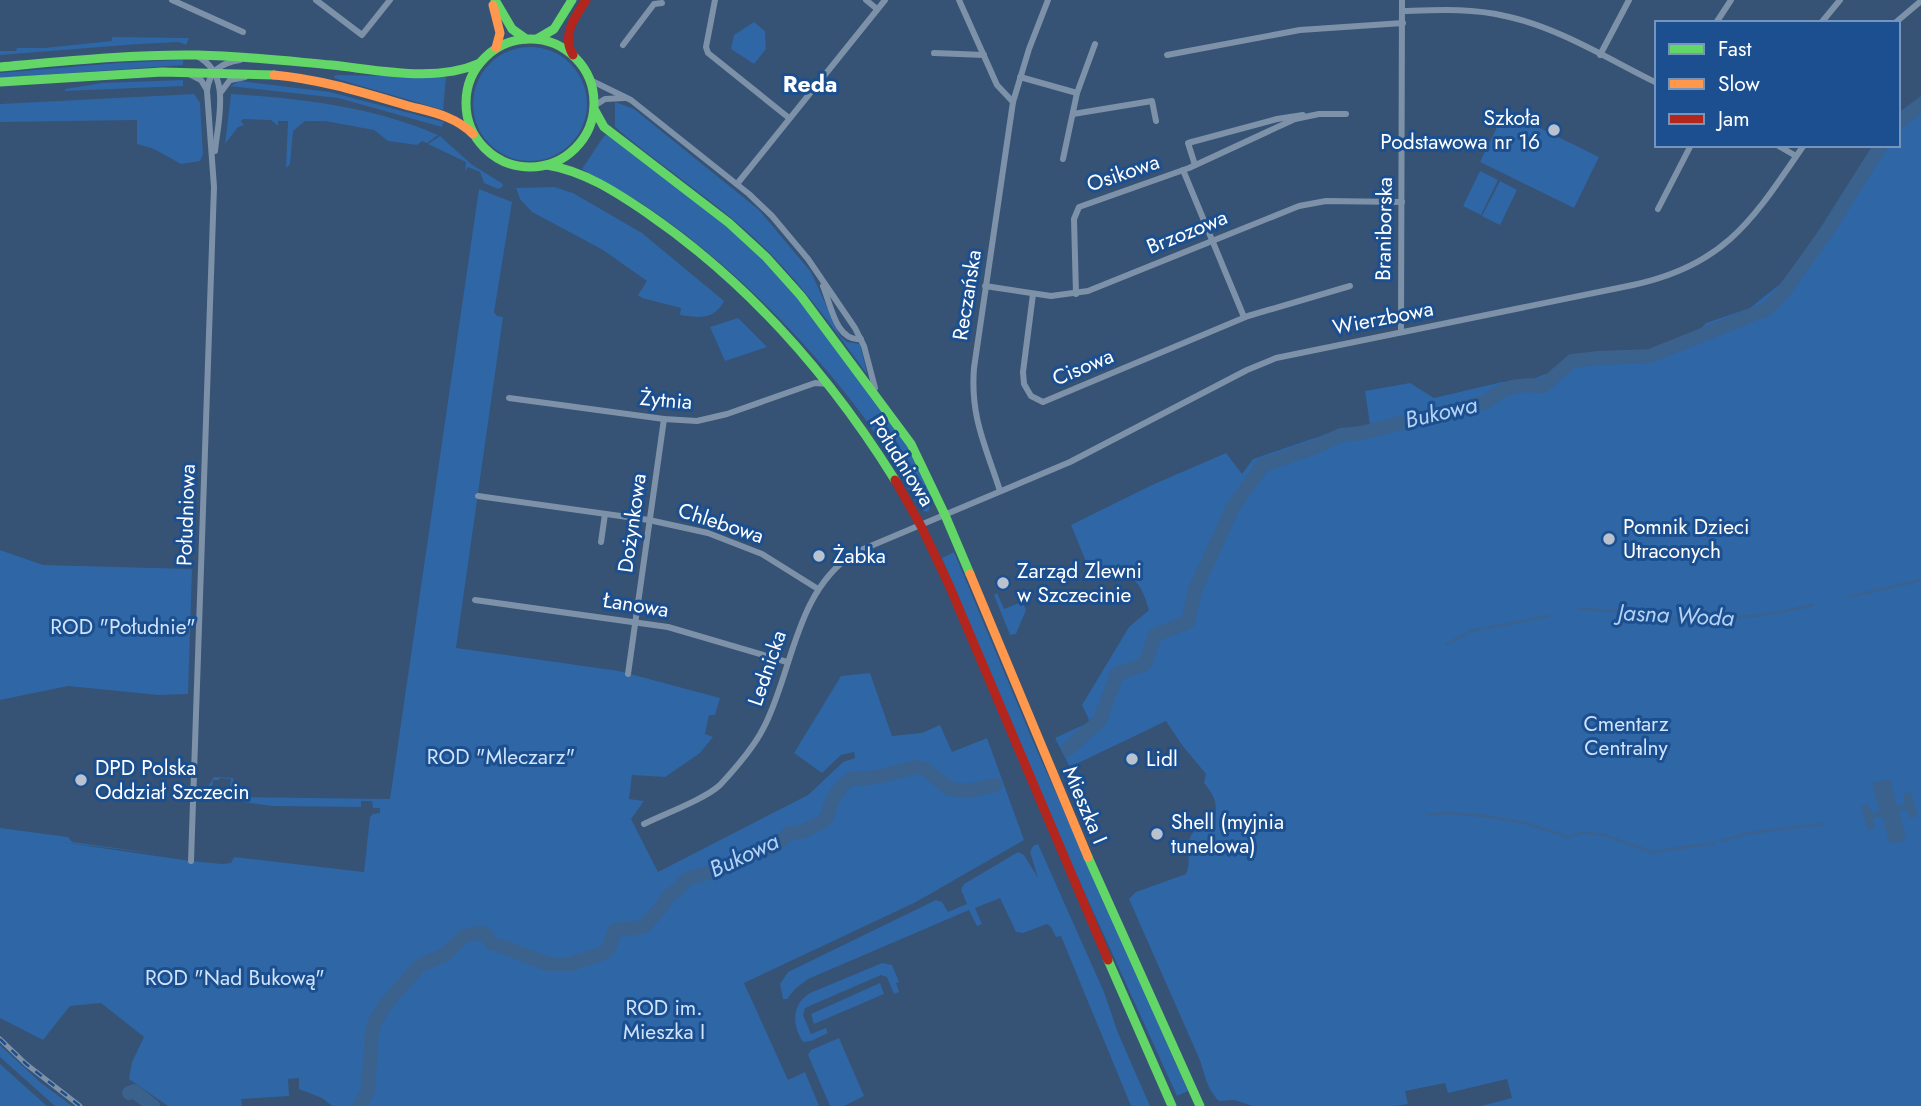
<svg xmlns="http://www.w3.org/2000/svg" width="1921" height="1106" font-family="Jost,sans-serif">
<style>
.green{fill:#2f66a5}
.water{fill:#3b618d}
.lines{fill:none;stroke-linecap:round;stroke-linejoin:round}
.stream{stroke:#3b618d;stroke-width:2.5}
.river{stroke:#3b618d;stroke-width:14}
.street{stroke:#7d92a8;stroke-width:6}
.fast{stroke:#63d668;stroke-width:9}
.slow{stroke:#ff974d;stroke-width:9}
.jam{stroke:#b3261e;stroke-width:9}
.rail-casing{stroke:#7e92a7;stroke-width:5}
.rail{stroke:#1b4f8f;stroke-width:2.5;stroke-dasharray:8;stroke-linecap:butt}
.poi-dot{fill:#b9c2ce;stroke:#1b4f8f;stroke-width:2.5}
.labels{text-anchor:middle;dominant-baseline:central;stroke-width:6;stroke-linejoin:round;paint-order:stroke}
.poi-label{font-size:21px;fill:#fff;stroke:#1b4f8f;text-anchor:start}
.street-label{font-size:21px;fill:#fff;stroke:#1b4f8f}
.park-label{font-size:21px;fill:#cfe3fa;stroke:#1b4f8f}
.neighbourhood-label{font-size:23px;font-weight:bold;fill:#fff;stroke:#1b4f8f}
.water-label{font-size:23px;font-style:italic;fill:#b5d3f5;stroke:#1b4f8f}
</style>
<rect width="100%" height="100%" fill="#365274"/>
<g class="green">
<path d="M754,22L765,31L766,49L754,64L731,49L734,35Z"/>
<path d="M112,37L189,38L186,45L179,42L139,44L0,55V51H16L17,48H44L112,41Z"/>
<circle cx="530" cy="104" r="57"/>
<path d="M183,60V65L0,78V73L117,63Z"/>
<path d="M335,75L446,77L443,110L334,78Z"/>
<path d="M183,80V86L65,91V89L102,83Z"/>
<path d="M240,81L330,92L444,122L442,127L338,98L230,86Z"/>
<path d="M194,94L200,103L203,154L200,161L181,164L154,149L137,144V120L0,122V104Z"/>
<path d="M231,94C300,98 374,107 438,135L427,143L422,141L417,145L388,141L374,130L325,121H305L293,131L290,164L286,168L288,121H278V126L271,120L243,119L241,121L244,125L238,127L225,144Z"/>
<path d="M1921,96V1106H1481L1512,1098L1507,1079L1448,1093L1445,1083L1405,1091L1408,1104L1396,1106H1253L1234,1100L1219,1101C1205,1086 1206,1076 1199,1058L1129,899L1136,892L1186,874C1192,861 1185,843 1192,834C1197,827 1208,823 1215,817C1218,802 1213,794 1204,783L1206,774L1182,745L1166,721L1070,767L1055,738L1090,722L1082,705L1129,627L1149,610C1142,586 1136,576 1112,569C1103,567 1098,565 1089,569L1071,525L1152,485L1226,453L1242,474L1253,459L1341,429H1359L1370,425L1365,391L1410,383L1434,398L1502,382L1529,381L1545,374L1559,375L1574,363L1598,358L1650,356L1687,343L1706,323L1750,308L1780,284L1807,249L1873,145H1898V113Z"/>
<path d="M615,102L634,109L759,210L811,272L840,336L847,342L860,344L867,374C829,322 791,269 742,227C701,192 656,162 615,127Z"/>
<path d="M1505,111L1599,157L1574,208L1480,162Z"/>
<path d="M608,134L710,211L757,253L803,304L883,410L909,448L932,498L929,511L925,512L919,506C900,477 884,445 863,416C808,342 735,269 659,215C635,198 608,184 582,169L604,136Z"/>
<path d="M440,136L471,164L503,184L502,187L498,189L484,183L480,172L468,167L465,172L466,162L428,144Z"/>
<path d="M1480,171L1498,180L1481,215L1463,206Z"/>
<path d="M1500,181L1517,190L1500,225L1482,216Z"/>
<path d="M554,187L573,193L642,233L724,301C714,320 699,318 680,315L681,308L642,298L638,295L647,281L603,250L532,212L520,199L516,188Z"/>
<path d="M479,189L512,202L494,312L497,316L503,317L456,648L619,671L720,698L715,715H709L705,734L713,737L700,753L665,777L632,775L629,799L644,801L631,819L658,872L808,795L843,762L855,758L854,752L841,755L822,773L794,753L841,676L870,673L892,736L922,733L940,725L952,752L987,738L1024,840L916,902L744,983L788,1080L805,1072L819,1106H332L322,1098L299,1089V1078L288,1079L289,1096L241,1099L242,1106H168L129,1079L132,1062L144,1037L101,1003L70,1006L43,1040L0,1018V828L68,837L72,842L166,855L60,842L191,861L222,864L231,863L234,857L364,872L370,817L373,814L380,813V808H373L372,801H361V807L272,806L229,800L231,779L220,778L219,780H213L211,799L207,798L205,791L214,777L233,778L235,797L390,799Z"/>
<path d="M738,318L767,347L725,361L710,327Z"/>
<path d="M0,550L43,565L192,569L188,694L159,695L68,686L0,700Z"/>
<path d="M954,552L1035,746L1188,1091L1177,1096L1073,867L942,558Z"/>
<path d="M997,593L1004,609L1019,603L1021,606L1024,605L1026,610L1016,634L1010,635L994,595Z"/>
<path d="M1038,844L1104,992L1118,1033L1150,1106H1131L1061,936L1056,937L1051,927L1047,924L1023,933L1016,932L1000,898L975,908L982,924L977,926L969,910L808,979L795,989L787,999H783L780,984L788,972L936,900L942,902L948,912L967,904L961,890L964,884L1018,852L1024,855L1038,878L1030,852L1033,846Z"/>
<path d="M882,963L892,965L899,982L896,983L899,992L894,994L887,977L881,975L805,1008L803,1015L811,1034L826,1028L828,1033L811,1041L803,1042C792,1025 791,1005 810,993Z"/>
<path d="M880,983L884,994L814,1024L811,1014Z"/>
<path d="M839,1038L864,1096L844,1106H830L808,1055L811,1050Z"/>
<path d="M0,1045L41,1083L72,1106H55L0,1057Z"/>
<path d="M0,1064L47,1106H0Z"/>
</g>
<path class="water" d="M1890,779L1897,806L1905,804L1903,794L1911,792L1918,816L1910,818L1907,809L1899,811L1906,840L1890,844L1882,816L1873,819L1875,828L1868,830L1861,806L1869,804L1872,813L1880,811L1872,783Z"/>
<g class="lines">
<g class="stream">
<path d="M1849,597L1921,580"/>
<path d="M1579,609L1630,612"/>
<path d="M1657,618C1713,622 1759,618 1813,605"/>
<path d="M1447,644L1471,631L1549,616"/>
<path d="M1427,815L1445,813L1487,816L1525,823L1568,837L1582,833"/>
<path d="M1586,833L1604,835L1652,852L1714,843"/>
<path d="M1721,841L1749,833L1824,824"/>
</g>
<g class="river">
<path d="M1898,123L1921,105"/>
<path d="M1068,749L1100,720L1117,674L1145,664L1155,635L1188,622L1195,590L1233,507L1263,465L1310,449L1341,435L1361,433L1486,402C1506,385 1518,384 1543,386L1572,361L1598,358L1650,356L1767,309L1782,294L1829,228L1881,145"/>
<path d="M500,946L548,964H570L604,953L609,948L615,930L643,927L659,910L669,895L675,892L687,879L727,867L746,855L774,847L789,833L801,832L824,821C829,815 828,811 831,804C835,793 842,785 851,779L878,777L916,767L925,769L950,789L967,791L995,785"/>
<path d="M129,1093L134,1091L153,1106"/>
<path d="M360,1106L368,1090L372,1031L375,1022L386,1004L419,966L446,954L464,936L479,933L485,934L493,944"/>
</g>
<g class="street">
<path d="M172,0L243,32"/>
<path d="M316,0L362,35L390,0"/>
<path d="M715,0L706,47L708,53L789,118"/>
<path d="M866,0L877,9"/>
<path d="M959,0L997,85L1013,102"/>
<path d="M1403,11C1437,10 1471,8 1505,16C1558,27 1608,59 1657,83"/>
<path d="M1716,23L1731,0"/>
<path d="M1821,23L1840,0"/>
<path d="M1895,23L1921,1"/>
<path d="M623,45L654,4L662,3"/>
<path d="M934,53L984,55"/>
<path d="M1167,55L1300,30L1403,23"/>
<path d="M1600,55L1629,0"/>
<path d="M197,56C232,74 218,120 215,151"/>
<path d="M187,73L201,80L207,90"/>
<path d="M1020,77L1077,93"/>
<path d="M590,80L631,100L749,194L772,216L808,259L855,328L864,346L875,388"/>
<path d="M221,92L230,80L245,77"/>
<path d="M594,106L605,99L625,98"/>
<path d="M1073,114L1152,101L1156,121"/>
<path d="M1777,145L1796,156"/>
<path d="M1063,159L1077,93L1095,44"/>
<path d="M1195,165L1188,143L1277,119L1303,115"/>
<path d="M1183,170L1244,317"/>
<path d="M737,184L885,0"/>
<path d="M1658,209L1691,145"/>
<path d="M823,286C831,305 836,342 861,339"/>
<path d="M985,286L1051,296L1088,291L1299,206L1326,201L1402,202"/>
<path d="M1033,294L1023,372L1024,384L1031,396L1043,402L1248,316L1350,286"/>
<path d="M1076,294L1074,219L1079,207L1189,168L1295,119L1319,114H1346"/>
<path d="M1401,332L1402,0"/>
<path d="M509,398L664,419L697,421L727,414L815,383L829,384"/>
<path d="M1000,491C986,447 970,417 974,368L1013,102L1029,49L1048,0"/>
<path d="M478,496L649,520L708,533L762,554L818,589"/>
<path d="M601,542L605,514"/>
<path d="M475,600L668,627L787,662"/>
<path d="M628,674L664,419"/>
<path d="M644,824C664,814 705,799 720,785C734,770 756,744 765,725C794,666 795,593 854,553L1070,462L1247,370L1276,358L1633,285C1726,265 1753,219 1804,145"/>
<path d="M191,861L214,187L207,91C209,71 221,63 240,60"/>
</g>
<g class="fast">
<path d="M495,0L512,29L526,39"/>
<circle cx="530" cy="103" r="64"/>
<path d="M537,39L554,29L572,0"/>
<path d="M0,67C66,61 132,54 198,55C243,56 287,61 332,65C379,70 435,83 480,63"/>
<path d="M0,82L162,72L274,75"/>
<path d="M594,109L604,127L729,223L766,257L801,296L911,444L945,515L970,574"/>
<path d="M547,165C584,171 616,192 647,213C749,283 830,376 895,480"/>
<path d="M1088,857L1200,1106"/>
<path d="M1108,960L1172,1106"/>
</g>
<g class="slow">
<path d="M493,5L500,33L496,48"/>
<path d="M274,75C319,79 361,92 405,105C430,112 454,115 473,134"/>
<path d="M970,574L1088,857"/>
</g>
<g class="jam">
<path d="M573,55C561,35 575,17 586,0"/>
<path d="M895,480L921,526L949,585L1108,960"/>
</g>
<g class="rail-casing">
<path id="rail" d="M0,1039L26,1064L80,1106"/>
</g>
<use href="#rail" class="rail"/>
</g>
<g class="poi-dot">
<circle cx="1554" cy="130" r="7"/>
<circle cx="1609" cy="539" r="7"/>
<circle cx="819" cy="556" r="7"/>
<circle cx="1003" cy="583" r="7"/>
<circle cx="1132" cy="759" r="7"/>
<circle cx="81" cy="780" r="7"/>
<circle cx="1157" cy="834" r="7"/>
</g>
<g class="labels">
<g class="poi-label">
<text x="1540" y="118" text-anchor="end">Szkoła<tspan x="1540" dy="24">Podstawowa nr 16</tspan></text>
<text x="1623" y="527">Pomnik Dzieci<tspan x="1623" dy="24">Utraconych</tspan></text>
<text x="833" y="556">Żabka</text>
<text x="1017" y="571">Zarząd Zlewni<tspan x="1017" dy="24">w Szczecinie</tspan></text>
<text x="1146" y="759">Lidl</text>
<text x="95" y="768">DPD Polska<tspan x="95" dy="24">Oddział Szczecin</tspan></text>
<text x="1171" y="822">Shell (myjnia<tspan x="1171" dy="24">tunelowa)</tspan></text>
</g>
<g class="street-label">
<text transform="translate(1123 173) rotate(-19)">Osikowa</text>
<text transform="translate(1384 229) rotate(-89)">Braniborska</text>
<text transform="translate(1187 232) rotate(-22)">Brzozowa</text>
<text transform="translate(967 295) rotate(-81)">Reczańska</text>
<text transform="translate(1383 318) rotate(-11)">Wierzbowa</text>
<text transform="translate(1083 367) rotate(-23)">Cisowa</text>
<text transform="translate(666 400) rotate(5)">Żytnia</text>
<text transform="translate(902 461) rotate(58)">Południowa</text>
<text transform="translate(186 515) rotate(-88)">Południowa</text>
<text transform="translate(632 523) rotate(-82)">Dożynkowa</text>
<text transform="translate(721 523) rotate(18)">Chlebowa</text>
<text transform="translate(636 605) rotate(9)">Łanowa</text>
<text transform="translate(767 668) rotate(-71)">Lednicka</text>
<text transform="translate(1085 805) rotate(67)">Mieszka I</text>
</g>
<g class="park-label">
<text x="123" y="627">ROD "Południe"</text>
<text x="1626" y="724">Cmentarz<tspan x="1626" dy="24">Centralny</tspan></text>
<text x="501" y="757">ROD "Mleczarz"</text>
<text x="235" y="978">ROD "Nad Bukową"</text>
<text x="664" y="1008">ROD im.<tspan x="664" dy="24">Mieszka I</tspan></text>
</g>
<g class="neighbourhood-label">
<text x="810" y="84">Reda</text>
</g>
<g class="water-label">
<text transform="translate(1441 412) rotate(-13)">Bukowa</text>
<text transform="translate(1676 615) rotate(3)">Jasna Woda</text>
<text transform="translate(744 855) rotate(-25)">Bukowa</text>
</g>
</g>
<rect x="1655" y="21" width="245" height="126" fill="#1b4f8f" stroke="#7695bc" stroke-width="2"/>
<rect x="1669" y="44" width="35" height="10" fill="#63d668" stroke="#7695bc" stroke-width="2"/>
<text x="1718" y="56" font-size="21" fill="#ffffff">Fast</text>
<rect x="1669" y="79" width="35" height="10" fill="#ff974d" stroke="#7695bc" stroke-width="2"/>
<text x="1718" y="91" font-size="21" fill="#ffffff">Slow</text>
<rect x="1669" y="114" width="35" height="10" fill="#b3261e" stroke="#7695bc" stroke-width="2"/>
<text x="1718" y="126" font-size="21" fill="#ffffff">Jam</text>
</svg>
